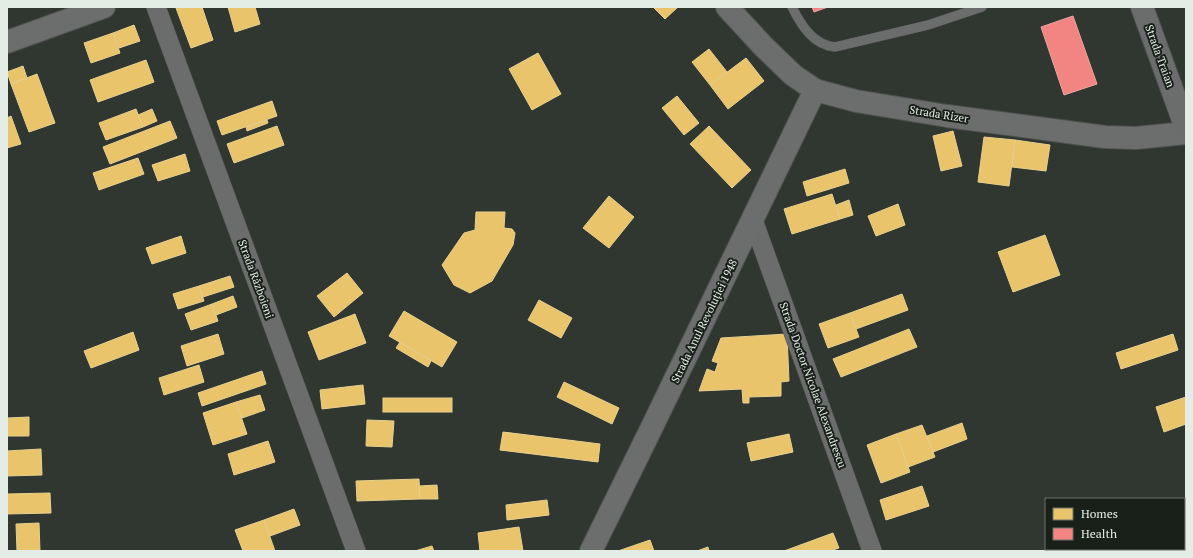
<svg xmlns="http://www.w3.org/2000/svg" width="1193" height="558" font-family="'PT Serif',serif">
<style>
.homes{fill:#e9c46a;stroke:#e8d08f}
.health{fill:#f28482;stroke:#eea4a0}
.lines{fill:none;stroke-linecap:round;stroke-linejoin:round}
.lane-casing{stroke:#4e534f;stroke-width:10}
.street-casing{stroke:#4e534f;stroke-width:20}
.secondary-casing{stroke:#4e534f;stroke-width:24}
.primary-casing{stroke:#4e534f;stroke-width:24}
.lane{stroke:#6b6c6c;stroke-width:9}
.street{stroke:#6b6c6c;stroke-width:19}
.secondary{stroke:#6c6e6d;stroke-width:22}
.primary{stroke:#6a6d6c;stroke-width:22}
.labels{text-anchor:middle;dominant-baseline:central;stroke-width:4;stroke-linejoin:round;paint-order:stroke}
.street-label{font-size:11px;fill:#e4ede5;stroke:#19201a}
</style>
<rect width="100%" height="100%" fill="#303731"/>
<g class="homes">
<path d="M179,7H202L213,40L191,48L176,8Z"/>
<path d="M228,7H255L260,24L235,32Z"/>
<path d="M653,7H678L665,19Z"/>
<path d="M134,25L140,41L119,48L113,33Z"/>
<path d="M113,33L120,53L91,63L84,43Z"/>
<path d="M709,49L727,72L710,85L692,62Z"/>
<path d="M538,53L561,94L532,110L509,69Z"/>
<path d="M746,58L764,81L728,109L710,85Z"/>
<path d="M146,60L154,82L98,102L90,80Z"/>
<path d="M23,66L27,78L11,84L7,72Z"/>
<path d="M37,74L55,123L29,132L11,84Z"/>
<path d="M677,96L699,123L684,135L662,108Z"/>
<path d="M272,101L277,116L222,135L217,121Z"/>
<path d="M136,109L143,127L106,140L99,123Z"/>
<path d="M152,109L157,121L143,127L138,115Z"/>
<path d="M11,116L21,144L7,148V118Z"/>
<path d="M267,120L268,123L247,131L246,127Z"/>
<path d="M170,121L177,138L110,164L103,147Z"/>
<path d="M277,126L284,145L234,163L227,144Z"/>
<path d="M709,126L751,170L732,188L690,144Z"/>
<path d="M953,131L962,166L941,171L933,136Z"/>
<path d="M984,137L1015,140L1009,186L978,182Z"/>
<path d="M1015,140L1050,145L1046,171L1012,167Z"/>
<path d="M185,154L190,171L158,181L152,165Z"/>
<path d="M138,158L144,174L99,190L93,173Z"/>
<path d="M845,169L849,183L807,196L803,182Z"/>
<path d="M832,194L840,219L792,234L784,209Z"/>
<path d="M609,196L634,217L609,248L583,228Z"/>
<path d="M849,200L853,215L840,219L836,205Z"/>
<path d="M898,204L905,225L876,236L868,216Z"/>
<path d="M476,212H505L504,228L512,229L515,233L513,245L492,281L470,293L454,285L442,265L464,233L475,230Z"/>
<path d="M1045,235L1060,275L1013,292L998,252Z"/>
<path d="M181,236L186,253L152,264L146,248Z"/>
<path d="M347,273L363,293L334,317L317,296Z"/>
<path d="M230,276L234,287L203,297L199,286Z"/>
<path d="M199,286L204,301L178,309L173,294Z"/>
<path d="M902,294L908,310L856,329L850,313Z"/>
<path d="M233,296L237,307L216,315L212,304Z"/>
<path d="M539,300L572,318L561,338L528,320Z"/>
<path d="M212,304L218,321L191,330L185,314Z"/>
<path d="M404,311L457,342L442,367L389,336Z"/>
<path d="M850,313L859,337L828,348L819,324Z"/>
<path d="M355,314L366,343L319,360L308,332Z"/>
<path d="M909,329L917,347L841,377L833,359Z"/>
<path d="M133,332L139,350L91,368L84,351Z"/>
<path d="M218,334L224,354L187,366L181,346Z"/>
<path d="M787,334L789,381L781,382V396L749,397V403H743L742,389L699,391L707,369L715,372L718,363L712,361L721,338Z"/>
<path d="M1173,334L1178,350L1121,369L1116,353Z"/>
<path d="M400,342L431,361L428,367L396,348Z"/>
<path d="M199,365L204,382L164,395L159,378Z"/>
<path d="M262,371L266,384L202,406L198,393Z"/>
<path d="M564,382L619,408L612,424L557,397Z"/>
<path d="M363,385L365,404L322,409L320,390Z"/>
<path d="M260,395L265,410L242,418L236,402Z"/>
<path d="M1186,397V424L1164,432L1156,407Z"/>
<rect x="383" y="398" width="69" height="14"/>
<path d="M236,402L247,434L213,445L203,413Z"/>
<path d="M29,417V436H7V418Z"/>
<path d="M367,420L394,421L392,447L366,446Z"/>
<path d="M962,423L967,439L933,452L927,436Z"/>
<path d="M922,425L935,457L908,467L896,434Z"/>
<path d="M503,432L600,444L598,462L500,450Z"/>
<path d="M789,434L793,452L751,461L747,443Z"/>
<path d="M896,434L910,472L881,483L867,445Z"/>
<path d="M268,441L275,462L234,475L228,454Z"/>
<path d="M41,449L42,475L7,476V451Z"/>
<path d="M419,479L420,499L357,501L356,481Z"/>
<path d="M437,485L438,499H420L419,486Z"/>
<path d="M922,486L929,506L886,520L880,500Z"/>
<path d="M50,493L51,513L7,514V494Z"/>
<path d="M547,500L549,515L507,520L506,505Z"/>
<path d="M294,509L300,525L270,536L264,520Z"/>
<path d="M264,520L275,551H243L235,530Z"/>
<path d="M1186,521V551H1185L1184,522Z"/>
<path d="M39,523L40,551H17L16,524Z"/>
<path d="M519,527L523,551H480L478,533Z"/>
<path d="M833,533L839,548L830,551H784Z"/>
<path d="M650,540L654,551H618Z"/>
<path d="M432,546L434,551H415Z"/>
<path d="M708,547L709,551H697Z"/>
</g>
<g class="health">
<path d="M812,7H828L814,12Z"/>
<path d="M1073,16L1097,84L1064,95L1041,27Z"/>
</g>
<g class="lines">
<g class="lane-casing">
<path id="lane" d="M792,7C801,25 813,45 835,47L928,25L982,7"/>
</g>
<g class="street-casing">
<g id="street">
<path d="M156,7L356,551"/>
<path d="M753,220L872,551"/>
</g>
</g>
<g class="secondary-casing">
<g id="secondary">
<path d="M727,7L764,47L793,75L815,90L856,101L947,116L1105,137L1136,138L1186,133"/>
<path d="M7,42L104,7"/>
<path d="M591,551L651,429L815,90"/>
</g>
</g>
<g class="primary-casing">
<path id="primary" d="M1142,7L1186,128"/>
</g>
<use href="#lane" class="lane"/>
<use href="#street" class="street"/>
<use href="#secondary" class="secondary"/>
<use href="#primary" class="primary"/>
</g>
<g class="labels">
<g class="street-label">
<text transform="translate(1160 56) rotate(70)">Strada Traian</text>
<text transform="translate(939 114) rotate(9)">Strada Rizer</text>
<text transform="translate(256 279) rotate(70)">Strada Războieni</text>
<text transform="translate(704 321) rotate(-64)">Strada Anul Revoluției 1948</text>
<text transform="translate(813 385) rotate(70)">Strada Doctor Nicolae Alexandrescu</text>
</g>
</g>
<rect width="1193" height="558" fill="none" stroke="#e4ede5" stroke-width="16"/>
<rect x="1045" y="498" width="140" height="52" fill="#19201a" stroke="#6a726b"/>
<rect x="1053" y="508" width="20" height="12" fill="#e9c46a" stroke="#6a726b"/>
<text x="1081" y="518" font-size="12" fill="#e4ede5">Homes</text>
<rect x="1053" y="528" width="20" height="12" fill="#f28482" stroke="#6a726b"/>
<text x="1081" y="538" font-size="12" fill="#e4ede5">Health</text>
</svg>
